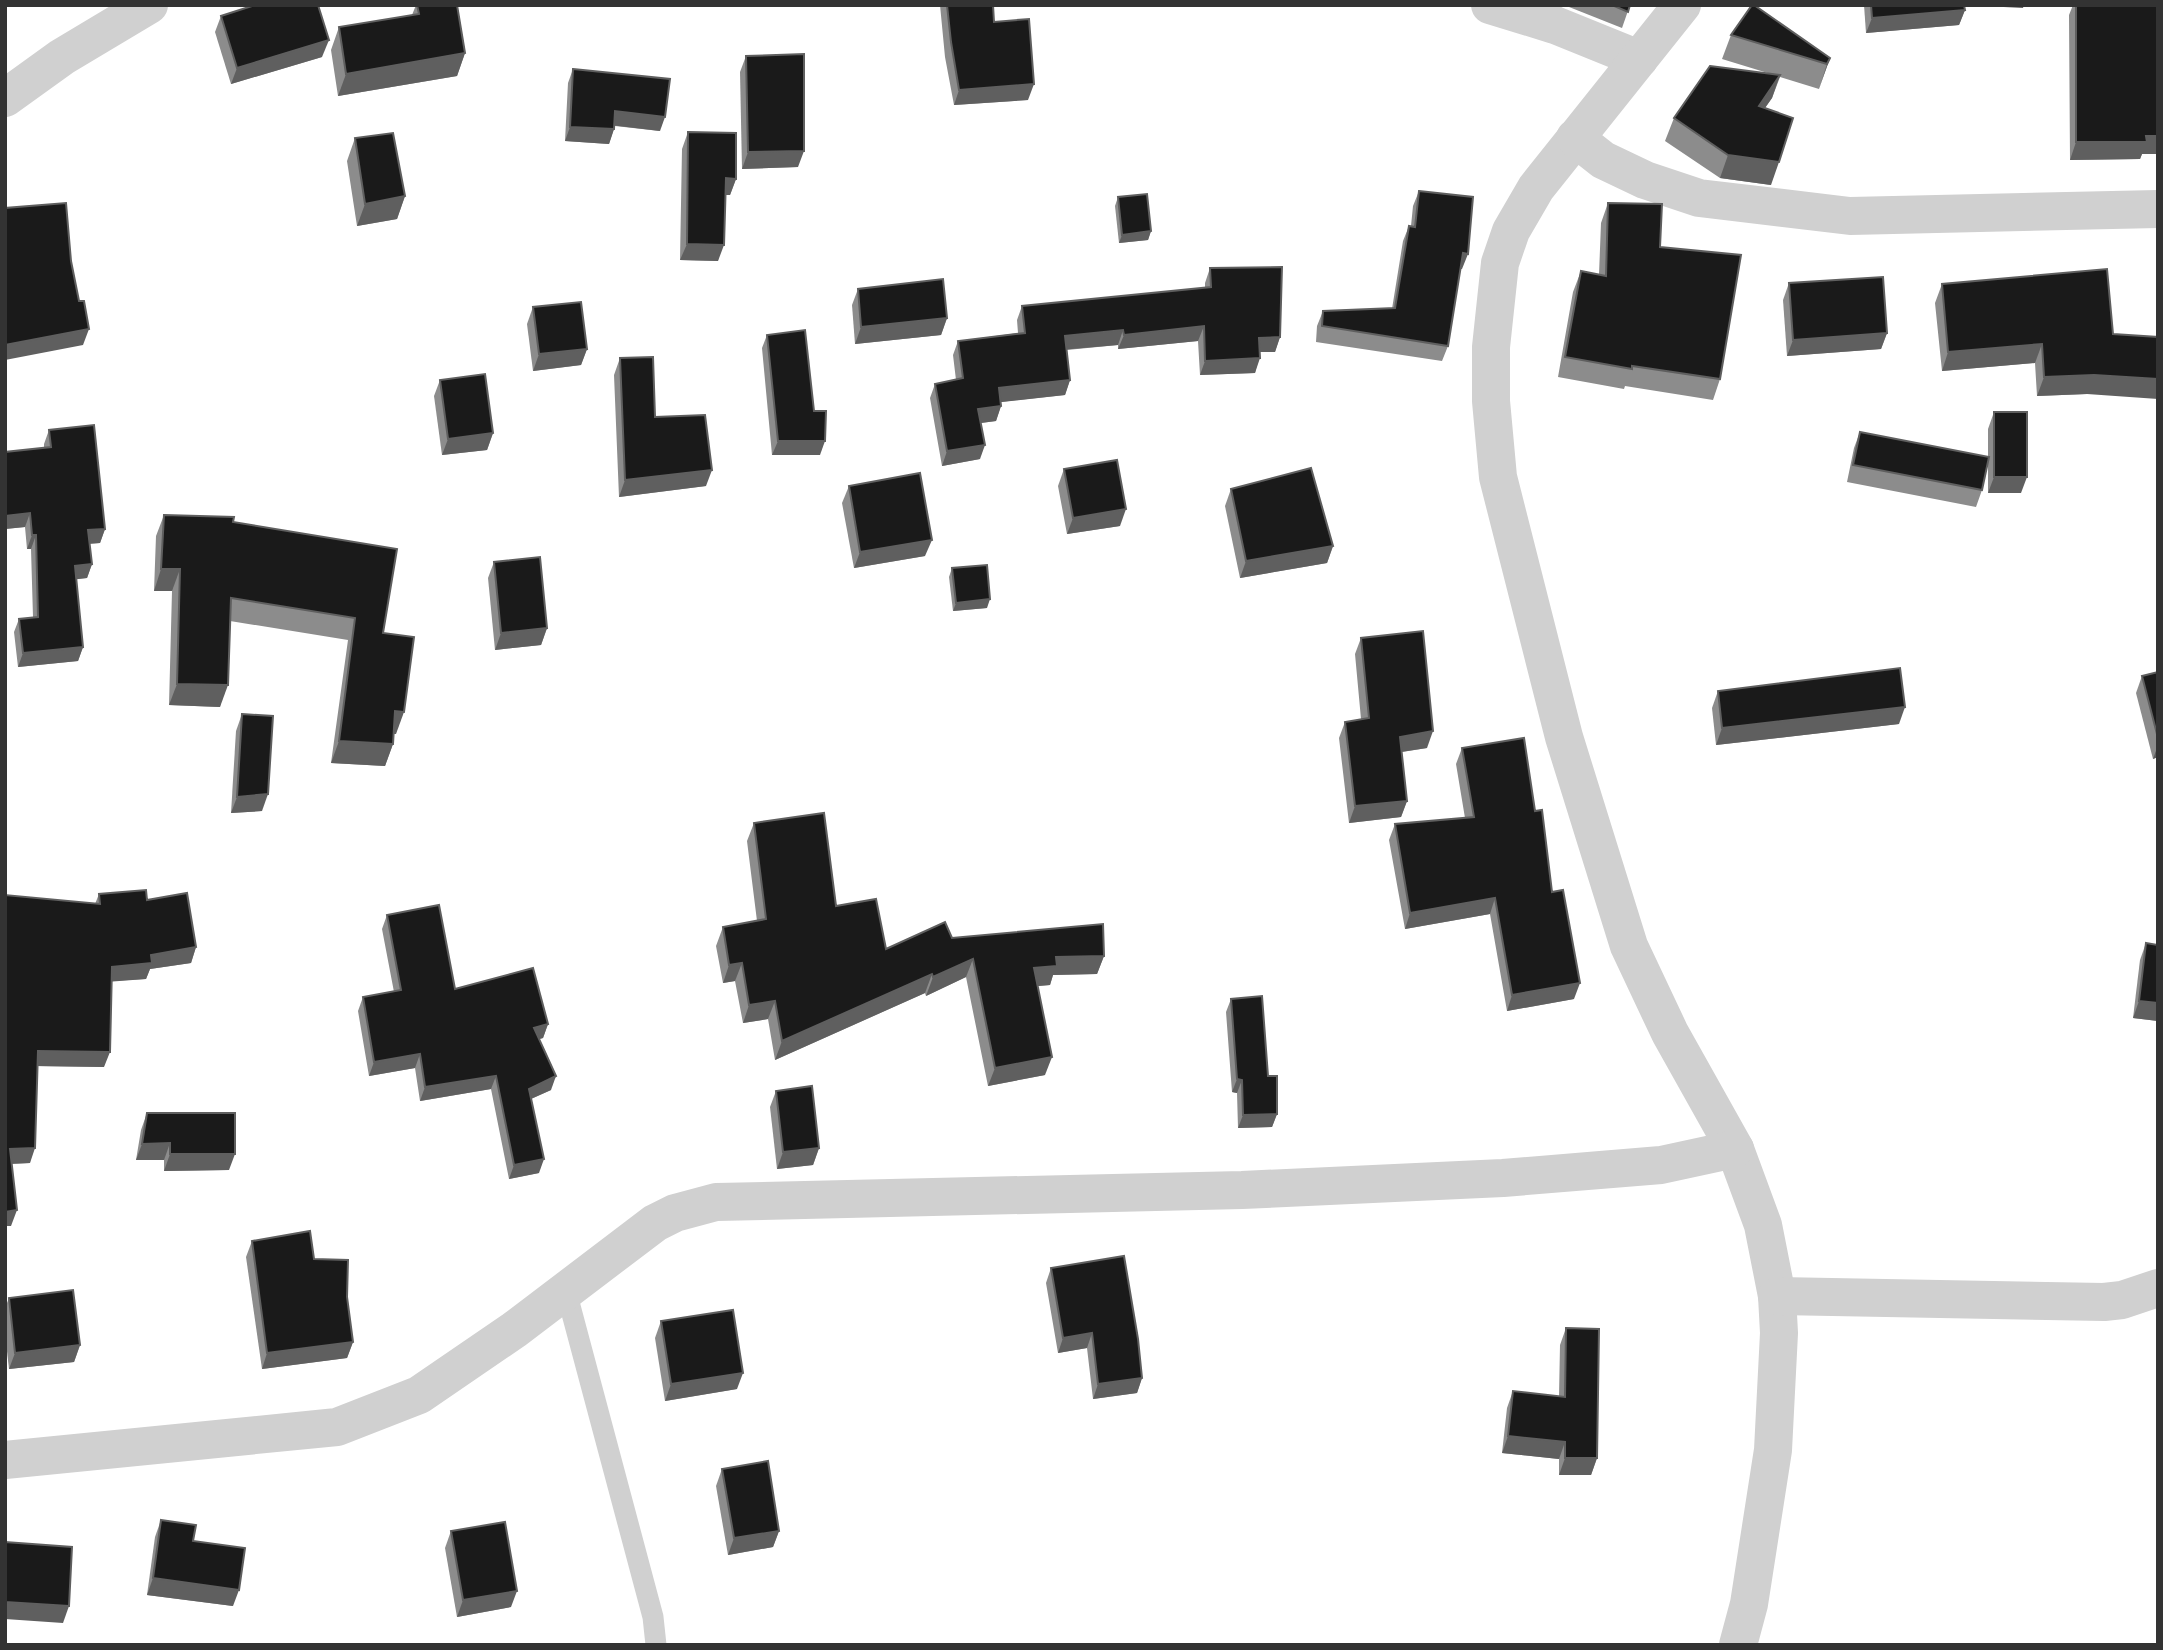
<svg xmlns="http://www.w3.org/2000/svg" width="2163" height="1650" font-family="'Public Sans',sans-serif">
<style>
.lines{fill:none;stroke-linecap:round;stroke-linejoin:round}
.lane{stroke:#d0d0d0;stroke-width:21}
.street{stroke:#d0d0d0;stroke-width:38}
.wall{fill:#8c8c8c}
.shaded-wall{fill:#5f5f5f}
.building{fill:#1a1a1a;stroke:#5f5f5f;stroke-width:2}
</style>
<rect width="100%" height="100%" fill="#fff"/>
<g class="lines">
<path class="lane" d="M566,1291L653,1617L656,1645"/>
<g class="street">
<path d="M1490,5L1555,25L1639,59"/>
<path d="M1682,5L1536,188L1511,231L1500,263L1491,347V401L1498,477L1564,737L1629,946L1670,1033L1735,1149L1763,1225L1777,1296L1779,1333L1773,1450L1749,1604L1738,1645"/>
<path d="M5,98L62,57L149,5"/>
<path d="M1575,138L1603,160L1645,180L1699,198L1850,216L2158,209"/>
<path d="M1777,1296L2104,1302L2122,1300L2158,1288"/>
<path d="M5,1460L337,1427L419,1395L514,1330L655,1223L675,1213L716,1202L1242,1190L1503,1178L1661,1165L1735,1149"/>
</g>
</g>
<g class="wall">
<path d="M416,5H457L465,53L457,76L338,96L331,50L339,27L412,15Z"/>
<path d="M940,5H993L994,22L1028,100L954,105L945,57Z"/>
<path d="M1564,5H1630L1622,28Z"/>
<path d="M1864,5H1964L1965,10L1959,25L1866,33Z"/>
<path d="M2073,5H2158V154H2142L2140,159L2070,160L2069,15Z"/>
<path d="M221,16L322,57L231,84L215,32Z"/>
<path d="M1731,35L1830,58L1819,89L1780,77L1772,98L1765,108L1771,185L1720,178L1665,141L1674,118L1771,74L1722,59Z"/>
<path d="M746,56L798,167L742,169L740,72Z"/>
<path d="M573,69L660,131L615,126L609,144L565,141L568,83Z"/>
<path d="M688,132L736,179L730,195H726L718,261L680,260L682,149Z"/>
<path d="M355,138L405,196L397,219L357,226L347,161Z"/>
<path d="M1419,191L1462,269H1460L1448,346L1442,361L1316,342L1317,326L1323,311L1392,309L1403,241L1409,226H1411L1413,206Z"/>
<path d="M1118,197L1151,231L1148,240L1119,243L1115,206Z"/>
<path d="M1608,203L1660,247L1720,379L1713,400L1625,386L1624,389L1558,377L1573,292L1581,271L1599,275L1601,223Z"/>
<path d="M1210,268L1280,337L1275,352H1260L1255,373L1200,375L1198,341L1118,349V345L1067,350L1070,380L1065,395L1000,402L1001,406L996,421L981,423L980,459L942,466L930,398L935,384L956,380L953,355L958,341L1018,333L1017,320L1022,306L1205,288V283Z"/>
<path d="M2107,269L2087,394L2037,396L2035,363L1942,371L1935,303L1942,284Z"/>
<path d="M1789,283L1887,333L1881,349L1787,356L1783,300Z"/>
<path d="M858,289L947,318L941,335L855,344L852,305Z"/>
<path d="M533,307L587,349L581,365L533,371L527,324Z"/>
<path d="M767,335L814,411L820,455H772L762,348Z"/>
<path d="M620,358L655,417L706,486L619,497L614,375Z"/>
<path d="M440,380L493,433L487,450L442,455L434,396Z"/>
<path d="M1994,412L2021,493H1988V460L1982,490L1976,507L1847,482L1854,448L1860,432L1988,457V429Z"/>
<path d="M49,430L105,529L100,543L89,544L92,564L87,578L76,579L83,647L78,661L18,667L14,632L19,619L33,617L31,549H27L25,527L5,529V452L44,448V444Z"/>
<path d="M1064,469L1120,526L1067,534L1058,486Z"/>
<path d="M849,486L925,556L854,568L842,503Z"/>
<path d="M1231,489L1333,546L1327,563L1240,578L1225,506Z"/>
<path d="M164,515L233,522L383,633L396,734H394L393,744L385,766L331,763L348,640L230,621L220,707L169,705L172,591H154L156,536Z"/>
<path d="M494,562L547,628L541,645L495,650L488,578Z"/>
<path d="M952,568L987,608L953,611L949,577Z"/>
<path d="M1361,638L1427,748L1402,752L1407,801L1401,817L1349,823L1339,738L1345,722L1361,719L1355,654Z"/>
<path d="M2158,672V757L2153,759L2136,693L2142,676Z"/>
<path d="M1718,691L1899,724L1716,745L1712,708Z"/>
<path d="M242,714L262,811L231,813L236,731Z"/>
<path d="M1462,748L1535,811L1574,999L1507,1011L1490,914L1405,929L1389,840L1395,824L1465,818L1456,764Z"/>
<path d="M754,823L836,906L886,949L952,938L1104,956L1097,974L1053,975L1050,985L1037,986L1045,1075L988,1086L966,977L926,996L925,993L775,1060L768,1019L743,1023L735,981L723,983L716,946L723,927L757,921L747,841Z"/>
<path d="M99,894L147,900L196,947L191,963L150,969L146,979L111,981L104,1067L38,1066L30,1163L12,1164L11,1226H5V895L95,904Z"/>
<path d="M387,915L455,989L548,1024L543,1038L539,1039L551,1090L531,1099L539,1173L509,1179L491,1089L420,1101L415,1068L369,1076L358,1011L363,997L394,992L382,929Z"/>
<path d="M2146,943L2158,945V1021L2133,1018L2140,960Z"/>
<path d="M1231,999L1268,1076L1277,1114L1272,1127L1238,1128L1237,1093L1232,1092L1226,1012Z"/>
<path d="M776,1091L819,1148L813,1165L777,1169L770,1107Z"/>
<path d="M147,1113L229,1170L164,1171V1160H136L141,1130Z"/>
<path d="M252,1241L314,1259L347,1297L353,1342L347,1358L262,1369L246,1257Z"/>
<path d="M1051,1268L1142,1378L1137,1393L1093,1399L1087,1348L1058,1353L1046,1283Z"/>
<path d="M9,1298L80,1345L74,1362L9,1369L5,1334V1308Z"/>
<path d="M661,1321L737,1389L665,1401L655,1338Z"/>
<path d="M1566,1328L1597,1458L1591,1475H1559V1459L1502,1453L1507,1408L1513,1391L1559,1397L1560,1345Z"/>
<path d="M722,1469L779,1531L773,1547L728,1555L716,1486Z"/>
<path d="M161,1520L193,1541L233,1606L147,1595L155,1537Z"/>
<path d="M451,1531L511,1607L457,1617L445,1548Z"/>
</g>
<g class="shaded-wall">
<path d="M1965,5H2024L2023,8Z"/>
<path d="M1965,10L1959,25L1866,33L1872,18Z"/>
<path d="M329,40L322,57L231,84L237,68Z"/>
<path d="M465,53L457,76L338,96L346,74Z"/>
<path d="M1830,58L1821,83L1819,89L1827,64Z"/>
<path d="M1780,75L1772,98L1750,129L1759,106Z"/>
<path d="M1034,84L1028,100L954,105L959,90Z"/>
<path d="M615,111L665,117L660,131L610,125Z"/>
<path d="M570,127L614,129L609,144L565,141Z"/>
<path d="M2146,136H2158V154H2142L2140,159L2070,160L2076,142Z"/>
<path d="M804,151L798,167L742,169L748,152Z"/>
<path d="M1728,155L1779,162L1771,185L1720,178Z"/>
<path d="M726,178L736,179L730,195H720Z"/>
<path d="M405,196L397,219L357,226L365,204Z"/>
<path d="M1151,231L1148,240L1119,243L1122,235Z"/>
<path d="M687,244L724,245L718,261L680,260Z"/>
<path d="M1463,253L1468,254L1462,269H1457Z"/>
<path d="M947,318L941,335L855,344L861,327Z"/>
<path d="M1204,326L1198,341L1118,349L1124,335Z"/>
<path d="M89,329L83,345L5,360V345Z"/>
<path d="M1123,330L1118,345L1060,350L1065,336Z"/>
<path d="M1887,333L1881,349L1787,356L1793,340Z"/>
<path d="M1280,337L1275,352H1254L1259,338Z"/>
<path d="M2042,344L2035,363L1942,371L1948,352Z"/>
<path d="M587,349L581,365L533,371L539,354Z"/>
<path d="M1260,358L1255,373L1200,375L1205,361Z"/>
<path d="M2094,375L2158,379V399L2087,394L2037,396L2044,377Z"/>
<path d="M1070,380L1065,395L993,403L999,388Z"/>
<path d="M1001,406L996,421L973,424L978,409Z"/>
<path d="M493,433L487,450L442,455L448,439Z"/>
<path d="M778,441H825L820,455H772Z"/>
<path d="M985,445L980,459L942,466L947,451Z"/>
<path d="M712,470L706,486L619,497L625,480Z"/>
<path d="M1994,477H2027L2021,493H1988Z"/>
<path d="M1126,509L1120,526L1067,534L1073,518Z"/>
<path d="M30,513L25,527L5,529V516Z"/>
<path d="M105,529L100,543L83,544L88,530Z"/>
<path d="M32,535H36L31,549H27Z"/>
<path d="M932,540L925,556L854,568L860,552Z"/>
<path d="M1333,546L1327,563L1240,578L1246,561Z"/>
<path d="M92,564L87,578L70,580L75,566Z"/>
<path d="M161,569H180L172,591H154Z"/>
<path d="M990,599L987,608L953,611L956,603Z"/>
<path d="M547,628L541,645L495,650L501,633Z"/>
<path d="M83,647L78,661L18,667L23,653Z"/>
<path d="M177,684L228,685L220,707L169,705Z"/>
<path d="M1905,707L1899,724L1716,745L1722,728Z"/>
<path d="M395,711L404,712L396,734L387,733Z"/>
<path d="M1433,731L1427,748L1394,753L1400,737Z"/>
<path d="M339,741L393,744L385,766L331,763Z"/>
<path d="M2158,745V757L2153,759Z"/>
<path d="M268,794L262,811L231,813L237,797Z"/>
<path d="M1407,801L1401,817L1349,823L1355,806Z"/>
<path d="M1495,898L1490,914L1405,929L1410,913Z"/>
<path d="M196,947L191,963L150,969L146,979L106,982L112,967L151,955Z"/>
<path d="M1104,956L1097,974L1053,975L1050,985L1027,987L1034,968L1056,957Z"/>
<path d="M973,959L966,977L926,996L933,977Z"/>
<path d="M742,963L735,981L723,983L729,965Z"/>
<path d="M932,974L925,993L775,1060L782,1041Z"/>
<path d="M1580,983L1574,999L1507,1011L1512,995Z"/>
<path d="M775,1001L768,1019L743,1023L749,1005Z"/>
<path d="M2139,1001L2158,1003V1021L2133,1018Z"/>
<path d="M548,1024L543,1038L529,1042L534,1028Z"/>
<path d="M38,1051L110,1052L104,1067L33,1066Z"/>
<path d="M420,1054L415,1068L369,1076L374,1062Z"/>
<path d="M1052,1057L1045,1075L988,1086L995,1068Z"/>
<path d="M496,1076L491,1089L420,1101L425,1087Z"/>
<path d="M556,1076L551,1090L524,1102L529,1089Z"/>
<path d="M1237,1079L1242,1080L1237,1093L1232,1092Z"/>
<path d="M1277,1114L1272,1127L1238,1128L1243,1115Z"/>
<path d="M170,1143L164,1160H136L142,1144Z"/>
<path d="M35,1148L30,1163L5,1164L10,1149Z"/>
<path d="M819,1148L813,1165L777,1169L783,1152Z"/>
<path d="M170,1154H235L229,1170L164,1171Z"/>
<path d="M544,1159L539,1173L509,1179L514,1165Z"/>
<path d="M17,1210L11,1226H5V1212Z"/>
<path d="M1092,1333L1087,1348L1058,1353L1063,1338Z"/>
<path d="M353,1342L347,1358L262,1369L267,1353Z"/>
<path d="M80,1345L74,1362L9,1369L15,1353Z"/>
<path d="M743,1373L737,1389L665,1401L671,1384Z"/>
<path d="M1142,1378L1137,1393L1093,1399L1098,1384Z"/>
<path d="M1508,1436L1565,1442L1559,1459L1502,1453Z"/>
<path d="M1565,1458H1597L1591,1475H1559Z"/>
<path d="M779,1531L773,1547L728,1555L734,1538Z"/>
<path d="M153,1578L239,1590L233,1606L147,1595Z"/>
<path d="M517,1591L511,1607L457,1617L463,1600Z"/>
<path d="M5,1602L69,1606L63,1623L5,1619Z"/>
</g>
<g class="building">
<path d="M255,5H318L329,40L237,68L221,16Z"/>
<path d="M417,5H457L465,53L346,74L339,27L419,14Z"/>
<path d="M947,5H993L994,22L1029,19L1034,84L959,90L951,42Z"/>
<path d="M1612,5H1630L1628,12Z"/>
<path d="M1752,5H1754L1830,58L1827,64L1731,35Z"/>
<path d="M1871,5H1964L1965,10L1872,18Z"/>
<path d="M2076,5H2158V136H2146L2147,142H2076Z"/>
<path d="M804,54V151L748,152L746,56Z"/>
<path d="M1710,66L1780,75L1759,106L1793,118L1779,162L1728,155L1674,118Z"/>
<path d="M573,69L670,79L665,117L615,111L614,129L570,127Z"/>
<path d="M688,132L736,133V179L726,178L724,245L687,244Z"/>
<path d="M393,133L405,196L365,204L355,138Z"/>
<path d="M1419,191L1473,197L1468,254L1463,253L1448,346L1322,326L1323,311L1395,308L1409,226L1415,227Z"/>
<path d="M1147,194L1151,231L1122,235L1118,197Z"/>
<path d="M66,203L71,261L79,301H84L89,329L5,345V208Z"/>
<path d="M1608,203L1662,204L1660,247L1741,255L1720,379L1632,366V369L1565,357L1581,271L1606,276Z"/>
<path d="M1282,267L1280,337L1259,338L1260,358L1205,361L1204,326L1124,335L1123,330L1065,336L1070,380L999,388L1001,406L978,409L985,445L947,451L935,384L963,378L958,341L1025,333L1022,306L1211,287L1210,268Z"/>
<path d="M2107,269L2113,334L2158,337V379L2094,375L2044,377L2042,344L1948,352L1942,284Z"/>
<path d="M1883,277L1887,333L1793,340L1789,283Z"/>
<path d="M943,279L947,318L861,327L858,289Z"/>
<path d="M581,302L587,349L539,354L533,307Z"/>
<path d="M805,330L814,411H826L825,441H778L767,335Z"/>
<path d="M653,357L655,417L705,415L712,470L625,480L620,358Z"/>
<path d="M485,374L493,433L448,439L440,380Z"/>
<rect x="1994" y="412" width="33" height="65"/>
<path d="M94,425L105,529L88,530L92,564L75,566L83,647L23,653L19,619L38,617L36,535H32L30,513L5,516V452L51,447L49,430Z"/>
<path d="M1860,432L1989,457L1982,490L1853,465Z"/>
<path d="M1117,460L1126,509L1073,518L1064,469Z"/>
<path d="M1311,468L1333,546L1246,561L1231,489Z"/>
<path d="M920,473L932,540L860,552L849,486Z"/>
<path d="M164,515L234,517L233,522L397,549L383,633L414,637L404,712L395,711L393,744L339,741L355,618L231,598L228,685L177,684L180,569H161Z"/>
<path d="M540,557L547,628L501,633L494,562Z"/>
<path d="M987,565L990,599L956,603L952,568Z"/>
<path d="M1423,631L1433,731L1400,737L1407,801L1355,806L1345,722L1369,718L1361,638Z"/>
<path d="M1900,668L1905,707L1722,728L1718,691Z"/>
<path d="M2158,672V738L2142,676Z"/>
<path d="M242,714L273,716L268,794L237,797Z"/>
<path d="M1524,738L1535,811L1542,810L1552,892L1563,890L1580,983L1512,995L1495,898L1410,913L1395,824L1474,817L1462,748Z"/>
<path d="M824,813L836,906L876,899L886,949L945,922L952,938L1103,924L1104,956L1056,957L1057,966L1034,968L1052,1057L995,1068L973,959L933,977L932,974L782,1041L775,1001L749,1005L742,963L729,965L723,927L766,919L754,823Z"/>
<path d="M146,890L147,900L187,893L196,947L151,955L152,963L112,967L110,1052L38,1051L35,1148L10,1149L17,1210L5,1212V895L100,904L99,894Z"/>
<path d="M439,905L455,989L533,968L548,1024L534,1028L556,1076L529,1089L544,1159L514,1165L496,1076L425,1087L420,1054L374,1062L363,997L401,990L387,915Z"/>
<path d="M2146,943L2158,945V1003L2139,1001Z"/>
<path d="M1262,996L1268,1076H1277V1114L1243,1115L1242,1080L1237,1079L1231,999Z"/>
<path d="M812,1086L819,1148L783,1152L776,1091Z"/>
<path d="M147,1113H235V1154H170V1143L142,1144Z"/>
<path d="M310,1231L314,1259L348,1260L347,1297L353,1342L267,1353L252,1241Z"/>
<path d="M1124,1256L1138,1339L1142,1378L1098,1384L1092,1333L1063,1338L1051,1268Z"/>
<path d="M73,1290L80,1345L15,1353L9,1298Z"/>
<path d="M733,1310L743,1373L671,1384L661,1321Z"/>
<path d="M1566,1328L1599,1329L1597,1458H1565V1442L1508,1436L1513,1391L1565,1397Z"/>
<path d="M768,1461L779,1531L734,1538L722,1469Z"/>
<path d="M161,1520L196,1525L193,1541L245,1548L239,1590L153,1578Z"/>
<path d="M505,1522L517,1591L463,1600L451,1531Z"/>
<path d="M5,1542L72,1547L69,1606L5,1602Z"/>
</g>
<rect width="2163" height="1650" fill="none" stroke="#333333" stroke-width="14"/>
</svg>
